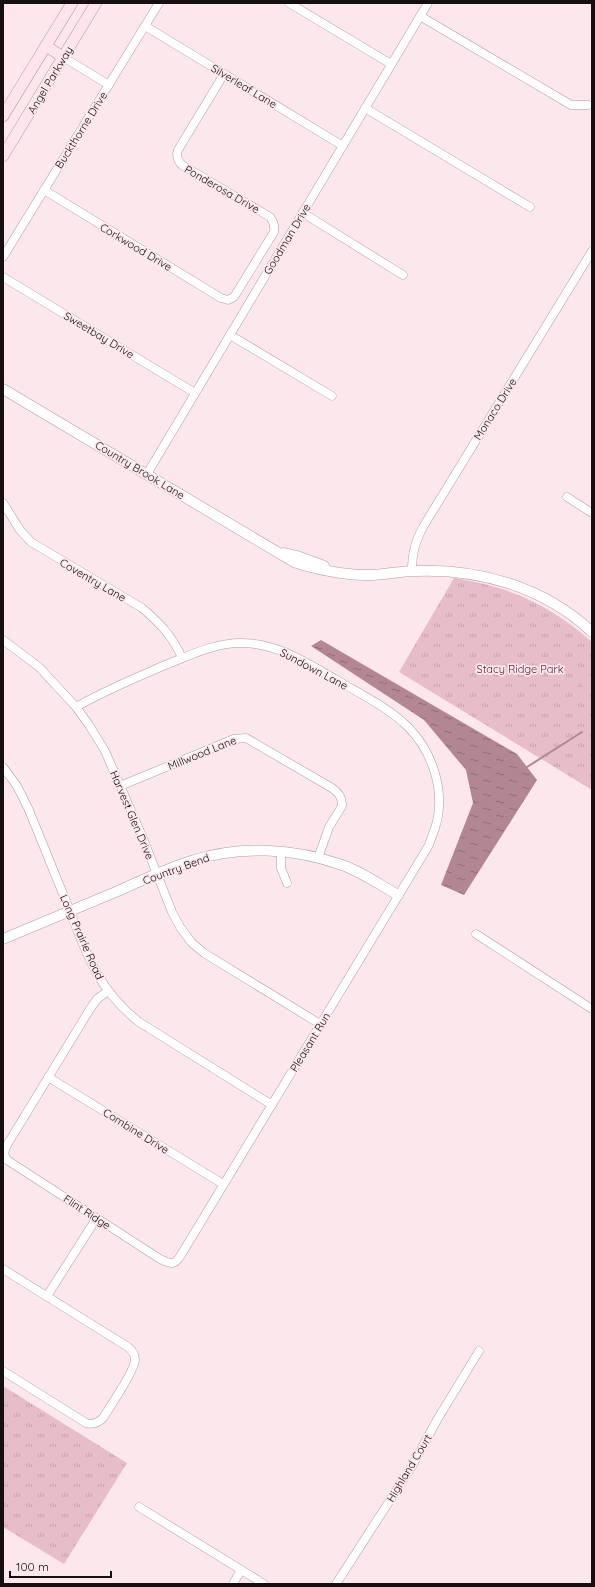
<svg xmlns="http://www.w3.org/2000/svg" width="595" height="1587" font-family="Quicksand,sans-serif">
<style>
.grass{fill:url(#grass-tufts)}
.pitch{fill:#e7bdc9}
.water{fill:url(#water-ripples)}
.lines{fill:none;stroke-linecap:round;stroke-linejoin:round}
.stream{stroke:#b38693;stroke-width:2}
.minor-casing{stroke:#b09ea3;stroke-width:9}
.tertiary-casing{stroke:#b09ea3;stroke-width:11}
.secondary-casing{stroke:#b09ea3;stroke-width:12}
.minor{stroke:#fff;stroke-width:8}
.tertiary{stroke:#fff;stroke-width:10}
.secondary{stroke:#fee4ec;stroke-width:11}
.labels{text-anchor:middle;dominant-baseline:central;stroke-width:3.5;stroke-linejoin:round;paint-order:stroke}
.street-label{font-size:11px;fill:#150f11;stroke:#fbe7ec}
.park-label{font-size:11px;fill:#591f35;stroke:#fbe7ec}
</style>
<defs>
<pattern id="grass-tufts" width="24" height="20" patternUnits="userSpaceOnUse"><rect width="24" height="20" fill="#e7bdc9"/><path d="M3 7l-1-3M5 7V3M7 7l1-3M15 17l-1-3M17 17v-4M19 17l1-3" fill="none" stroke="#c5a1ac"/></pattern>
<pattern id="water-ripples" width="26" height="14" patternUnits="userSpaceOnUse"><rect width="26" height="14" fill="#b38693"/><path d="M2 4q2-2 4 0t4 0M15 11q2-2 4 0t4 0" fill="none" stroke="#906c77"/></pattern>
</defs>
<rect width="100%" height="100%" fill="#fbe7ec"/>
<g class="grass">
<path d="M454,578C510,587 549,604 592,642V790L399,672Z"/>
<path d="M3,1386L127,1463L64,1564L3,1527Z"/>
</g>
<path class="pitch" d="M590,676H592V692L581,685L586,678Z"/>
<path class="water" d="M321,640L517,754L537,780L464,895L441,885L473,803L466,770L424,720L311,646Z"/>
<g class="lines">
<path class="stream" d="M527,767L582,732"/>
<g class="minor-casing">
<g id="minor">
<path d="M289,3L391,64"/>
<path d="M420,16L571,105H588"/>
<path d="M145,26L343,146"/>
<path d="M63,57L109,85"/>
<path d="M365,108L530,207"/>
<path d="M44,190L221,298L228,300L234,297L274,232C275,226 274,222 270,217L182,165C177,160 176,156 178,150L224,74"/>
<path d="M303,213L403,275"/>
<path d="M3,257L159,3"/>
<path d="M3,277L195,393"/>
<path d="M230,335L332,396"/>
<path d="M147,474L428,3"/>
<path d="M567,497L592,513"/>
<path d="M3,503L20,530L31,542L142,608C160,623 173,637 182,658"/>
<path d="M412,571C412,554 415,542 423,527L592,251"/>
<path d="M3,640L39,667L76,707L89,725L105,751L142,836L172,912L180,927L192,943L204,953L320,1024"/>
<path d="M76,707C104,691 133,679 163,666C188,656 214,643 241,643C277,643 305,662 335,679C360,694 388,707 408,727C431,750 443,785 438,816C437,825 432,835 429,845L181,1255C174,1266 171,1264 160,1259L7,1160C3,1154 4,1151 7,1145L90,1009L97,999L108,991"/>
<path d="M3,767L17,786L28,808C41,839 53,870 66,901C85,950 96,988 139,1022L272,1105"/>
<path d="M120,786L234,739L246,738L332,788C339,793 342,797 342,806L329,827L318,858"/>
<path d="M281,852V868L287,883"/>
<path d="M476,934L592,1009"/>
<path d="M48,1077L223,1184"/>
<path d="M3,1269L128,1347C132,1350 135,1354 135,1360C135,1370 110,1407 103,1418C98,1423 93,1425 86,1423L3,1371"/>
<path d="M47,1296L96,1219"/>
<path d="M139,1507L264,1584"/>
<path d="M233,1584L241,1570"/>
<path d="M336,1584L412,1466L437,1420L479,1351"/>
</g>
</g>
<g class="tertiary-casing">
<g id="tertiary">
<path d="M3,389L294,562C314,569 345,575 365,575C381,576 398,571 414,571C479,568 544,587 592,632"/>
<path d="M284,553L297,556L324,566"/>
<path d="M3,939C41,923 79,907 118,891C142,880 166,869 191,861C240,845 294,848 342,865C362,872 380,885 398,895"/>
</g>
</g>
<g class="secondary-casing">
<g id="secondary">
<path d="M46,46L63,57"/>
<path d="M3,116L72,3"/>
<path d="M3,156L96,3"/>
</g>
</g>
<use href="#minor" class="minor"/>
<use href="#tertiary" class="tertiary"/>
<use href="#secondary" class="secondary"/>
</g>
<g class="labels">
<g class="street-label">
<text transform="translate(50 80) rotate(-59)">Angel Parkway</text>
<text transform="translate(244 86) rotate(31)">Silverleaf Lane</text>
<text transform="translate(81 130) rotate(-58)">Buckthorne Drive</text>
<text transform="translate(222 189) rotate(30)">Ponderosa Drive</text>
<text transform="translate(287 239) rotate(-59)">Goodman Drive</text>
<text transform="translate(136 247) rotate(31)">Corkwood Drive</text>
<text transform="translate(99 335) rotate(31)">Sweetbay Drive</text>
<text transform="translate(495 409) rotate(-58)">Monaco Drive</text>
<text transform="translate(140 470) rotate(31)">Country Brook Lane</text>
<text transform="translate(93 580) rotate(30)">Coventry Lane</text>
<text transform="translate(314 669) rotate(28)">Sundown Lane</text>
<text transform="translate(202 753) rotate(-22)">Millwood Lane</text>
<text transform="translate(132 815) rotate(67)">Harvest Glen Drive</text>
<text transform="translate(176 869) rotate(-20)">Country Bend</text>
<text transform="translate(82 937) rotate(66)">Long Prairie Road</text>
<text transform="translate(310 1042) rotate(-59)">Pleasant Run</text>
<text transform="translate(136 1131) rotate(32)">Combine Drive</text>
<text transform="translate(87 1212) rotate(33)">Flint Ridge</text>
<text transform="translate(409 1468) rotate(-59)">Highland Court</text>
</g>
<g class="park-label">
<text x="520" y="669">Stacy Ridge Park</text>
</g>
</g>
<rect width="595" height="1587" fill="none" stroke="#150f11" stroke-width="8"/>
<path d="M10 1571v6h101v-6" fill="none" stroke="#150f11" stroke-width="2"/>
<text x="16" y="1571" font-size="12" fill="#150f11" stroke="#fbe7ec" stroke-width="3" paint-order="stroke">100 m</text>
</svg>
